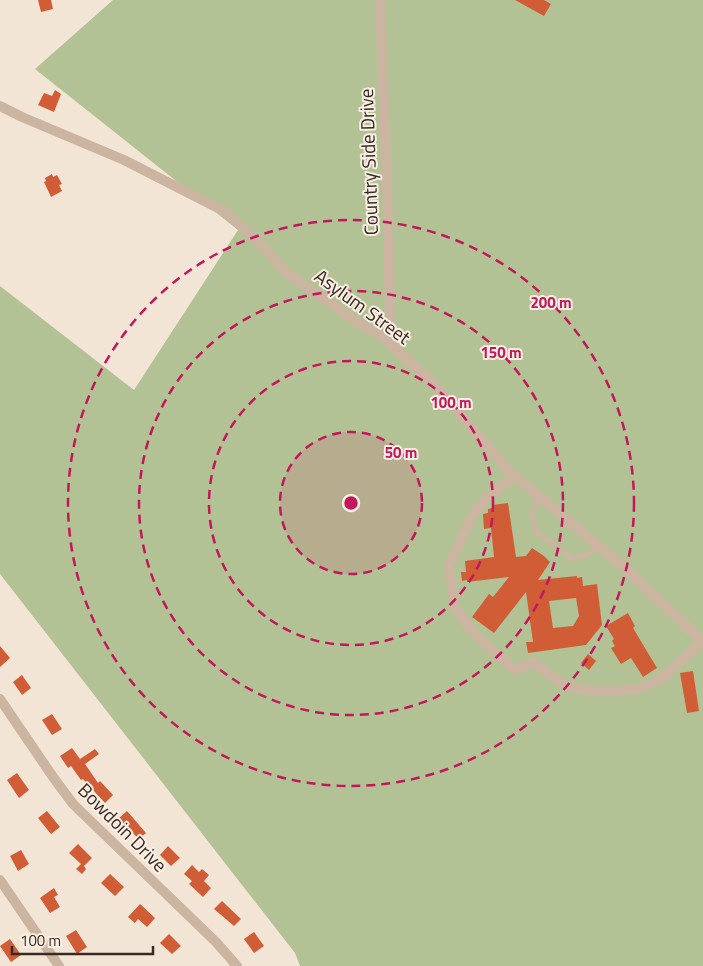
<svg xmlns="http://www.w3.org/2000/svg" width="703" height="966" font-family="'Titillium Web',sans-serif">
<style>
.green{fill:#b3c295}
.building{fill:#d05d36;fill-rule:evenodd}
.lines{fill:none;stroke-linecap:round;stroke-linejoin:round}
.service{stroke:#cbb5a1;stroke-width:5}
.minor{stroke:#cbb5a1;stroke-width:10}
.ring{fill:none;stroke:#c2185b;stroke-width:2.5;stroke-dasharray:9 6}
.labels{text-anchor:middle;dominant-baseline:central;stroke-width:4;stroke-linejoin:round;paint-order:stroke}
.street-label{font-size:19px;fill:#352a24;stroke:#faefe2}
.centre{fill:#c2185b;stroke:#faefe2;stroke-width:2.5}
.ring-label{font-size:15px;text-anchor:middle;font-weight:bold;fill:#c2185b;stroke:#faefe2;stroke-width:4;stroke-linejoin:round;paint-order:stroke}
</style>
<rect width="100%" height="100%" fill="#f3e5d6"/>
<path class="green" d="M113,0H703V966H300L295,953L0,574V286L134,390L238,230L35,69Z"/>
<g class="building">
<path d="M38,0H51L53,9L41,12Z"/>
<path d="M515,0H544L551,4L544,16Z"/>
<path d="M55,90L61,94L54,112L38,105L44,93L52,96Z"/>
<path d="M52,174L53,177L57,175L62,184L59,185L62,191L51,197L44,182L46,181L45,178Z"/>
<path d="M508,503L516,557L526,556L532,548L544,556L550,562L538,580L577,576V578L582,577L583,586L597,584L602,625L586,645L528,653L526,642H533L526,592L494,633L472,617L489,594L493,597L509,577L467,582V580L462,581L461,572H466L465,561L494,557L491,528L484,529L483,514L488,513V509L492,508V505ZM576,598L579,616L573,626L553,628L549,601Z"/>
<path d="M628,613L635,626L633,628L657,668L643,677L631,658L621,664L611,648L615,646L612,641L614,639L606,626Z"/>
<path d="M0,646L10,658L0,667Z"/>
<path d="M588,654L596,661L589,670L581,663Z"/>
<path d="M693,671L699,711L687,713L680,673Z"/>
<path d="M22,675L31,688L22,695L13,682Z"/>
<path d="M52,714L62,729L52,735L42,720Z"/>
<path d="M72,748L80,759L95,749L99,754L85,764L98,783L100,781L113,795L105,803L83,779L81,780L71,766L68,768L60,756Z"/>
<path d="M17,773L29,790L19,798L7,780Z"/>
<path d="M47,811L60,827L51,834L38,818Z"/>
<path d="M127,811L146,833L139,839L118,819Z"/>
<path d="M78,844L92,858L84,866L86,869L82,874L76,869L81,864L69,853Z"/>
<path d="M168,846L180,858L171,866L160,855Z"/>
<path d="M21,850L29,864L18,871L10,856Z"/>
<path d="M192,865L199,872L202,869L209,875L204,881L211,888L203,897L189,884L192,881L184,874Z"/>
<path d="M110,874L124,887L115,896L101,883Z"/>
<path d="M54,888L58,895L54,897L60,907L50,913L40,898Z"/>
<path d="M222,901L241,919L234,926L214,909Z"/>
<path d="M140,904L155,918L147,927L138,919L135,923L128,917Z"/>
<path d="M76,930L87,947L77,954L66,936Z"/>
<path d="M254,932L264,946L254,953L244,939Z"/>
<path d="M169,934L181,946L172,954L160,943Z"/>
<path d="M10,939L21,955L11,962L0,946Z"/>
</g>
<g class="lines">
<path class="service" d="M539,497L532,515L537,532L573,559L585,556L599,547"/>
<g class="minor">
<path d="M380,0L388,215L390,323L399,352"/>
<path d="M0,106L22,117L124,160L224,211L259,242L287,273L363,326L377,332L432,382L509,471L626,569L703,642"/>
<path d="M515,476L486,498L472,516L449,566L455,608L479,639L515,670L534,662L549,675L571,688L603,691L637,689L660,680L703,641"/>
<path d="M0,699L53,777L73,804L216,942L237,966"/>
<path d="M0,880L59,966"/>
</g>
</g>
<circle cx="351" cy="503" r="71" fill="#c2185b" fill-opacity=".12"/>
<g class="ring">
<circle cx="351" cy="503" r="71"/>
<circle cx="351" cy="503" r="142"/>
<circle cx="351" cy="503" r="212"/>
<circle cx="351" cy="503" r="283"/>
</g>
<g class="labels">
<g class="street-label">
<text transform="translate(368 162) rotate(-92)">Country Side Drive</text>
<text transform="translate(363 306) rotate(36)">Asylum Street</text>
<text transform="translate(123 827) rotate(45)">Bowdoin Drive</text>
</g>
</g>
<circle cx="351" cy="503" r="8" class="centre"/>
<g class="ring-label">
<text x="551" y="308">200 m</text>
<text x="501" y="358">150 m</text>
<text x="451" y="408">100 m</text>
<text x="401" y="458">50 m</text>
</g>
<path d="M12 946v8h141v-8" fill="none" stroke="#352a24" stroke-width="2.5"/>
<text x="20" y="946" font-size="15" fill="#352a24" stroke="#faefe2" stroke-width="4" paint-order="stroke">100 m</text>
</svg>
